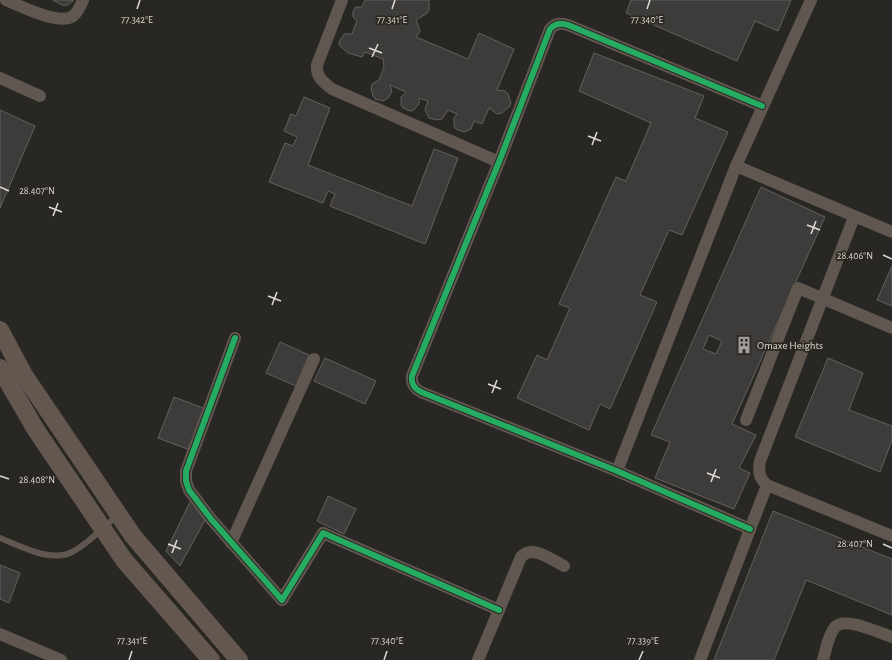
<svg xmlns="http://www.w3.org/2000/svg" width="892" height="660" font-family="'Alegreya Sans',sans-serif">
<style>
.building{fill:#3e3c3a;stroke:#63605e;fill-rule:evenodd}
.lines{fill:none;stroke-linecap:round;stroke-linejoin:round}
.lane{stroke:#605750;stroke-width:6}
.street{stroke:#605750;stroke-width:12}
.secondary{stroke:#645750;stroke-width:18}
.cycleway-casing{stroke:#2c2821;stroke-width:8}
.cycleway{stroke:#26ab63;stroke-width:6}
.ticks{fill:none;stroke:#dfdcd8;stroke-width:1.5}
.labels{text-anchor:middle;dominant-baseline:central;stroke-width:3.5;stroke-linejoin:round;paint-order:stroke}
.poi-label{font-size:11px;fill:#dfdcd8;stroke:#2c2821;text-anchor:start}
.ticks-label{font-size:10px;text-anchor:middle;fill:#dfdcd8;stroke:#2c2821;stroke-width:3.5;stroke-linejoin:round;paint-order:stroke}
</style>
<rect width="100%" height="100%" fill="#292724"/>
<g class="building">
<path d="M53,0H74L68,5H62Z"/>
<path d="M365,0H429V10L426,14L416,20L420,31L416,37L468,59L479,33L514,49L497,90L505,91L508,94L511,103L509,107L502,113L497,114L489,108L482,124L474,121L471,129L464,132L456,129L454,126V118L457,114L448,110L442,119L437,120L429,118L425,110L428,101L419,98V104L414,110L410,111L403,108L401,105V97L406,92L390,85L392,92L387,99L383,101L375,99L373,96L371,88L372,84L379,80L384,67L383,59L365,52L362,57L348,53L340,46L339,42L344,34H352L357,21L353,17V11L356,7H362Z"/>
<path d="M631,0H791L778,31L755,21L737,61L626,13Z"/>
<path d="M594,53L704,96L695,118L728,132L682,235L669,230L640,295L657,302L610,409L600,404L589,430L517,398L537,355L547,360L570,308L559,304L616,177L626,181L651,123L579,91Z"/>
<path d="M304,97L330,108L308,165L412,206L434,149L458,158L425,244L330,206L335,194L328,191L323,203L269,182L285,143L293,146L297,137L284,131L291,114L296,116Z"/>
<path d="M0,110L35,126L0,208Z"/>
<path d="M761,187L825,217L732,424L756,435L739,468L750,473L734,509L655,478L670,442L651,435ZM709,335L722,341L716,354L703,349Z"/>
<path d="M892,266V306L877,300Z"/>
<path d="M280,342L309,355L296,386L266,373Z"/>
<path d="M325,358L376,381L365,404L314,381Z"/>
<path d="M828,358L863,373L849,410L892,426V440L880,472L795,437Z"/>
<path d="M174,397L206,409L190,450L158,438Z"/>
<path d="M328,496L356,509L344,534L317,521Z"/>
<path d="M192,498L205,520L180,566L166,551Z"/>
<path d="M773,511L892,559V615L806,580L774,660H714Z"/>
<path d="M0,565L20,573L9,603L0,599Z"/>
</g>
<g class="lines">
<path class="lane" d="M0,538C20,546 50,563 72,552C87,545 104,526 118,515"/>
<g class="street">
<path d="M6,0C20,6 60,26 73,16C78,12 81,5 83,0"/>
<path d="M342,0L317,65C316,77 323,82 332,89L499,162"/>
<path d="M0,78L40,96"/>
<path d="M736,166L892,232"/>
<path d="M854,217L760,461C758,472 759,478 767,485L892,536"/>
<path d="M235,338L186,471V481L189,490L211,519L282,600L323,533L499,610"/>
<path d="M746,420L798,288L892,328"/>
<path d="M617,471L736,166L811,0"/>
<path d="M750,529L617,471L421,392C414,388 411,384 412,376L499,162L550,29C556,23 560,23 568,25L762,106"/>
<path d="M231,543L314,359"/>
<path d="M0,634L61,660"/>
<path d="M478,660L521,557C532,544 552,560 564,566"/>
<path d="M700,660L767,485"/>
<path d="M823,660C826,650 828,635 835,627C845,616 879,633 892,637"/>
</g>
<g class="secondary">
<path d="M0,330L24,375L133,536L239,660"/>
<path d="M0,368L36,430L124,560L211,660"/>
</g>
<g class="cycleway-casing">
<g id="cycleway">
<path d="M235,338L186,471V481L189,490L211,519L282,600L323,533L499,610"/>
<path d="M750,529L617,471L421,392C414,388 411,384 412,376L499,162L550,29C556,23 560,23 568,25L762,106"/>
</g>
</g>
<use href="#cycleway" class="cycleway"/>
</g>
<path class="ticks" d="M137,9L140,0M392,9L395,0M647,9L650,0M369,48L382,53M372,57L378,44M588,136L601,141M592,145L597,132M0,187L9,191M49,207L62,212M53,216L58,203M807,225L820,230M811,234L816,221M883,255L892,259M268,296L281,301M272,305L277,292M488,384L501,389M492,393L497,380M707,473L720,478M0,476L9,479M711,482L716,469M168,544L181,549M883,544L892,548M172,553L177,540M129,660L132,651M384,660L387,651M639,660L643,651"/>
<defs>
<g id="building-bare" transform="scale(1.38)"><path d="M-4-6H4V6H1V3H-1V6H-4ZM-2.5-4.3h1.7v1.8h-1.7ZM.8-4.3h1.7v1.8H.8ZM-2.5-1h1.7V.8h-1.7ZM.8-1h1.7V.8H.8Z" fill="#9f9d99" stroke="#2c2821" stroke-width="2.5" paint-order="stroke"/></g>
</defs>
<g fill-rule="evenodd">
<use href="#building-bare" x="744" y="345"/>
</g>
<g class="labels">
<g class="poi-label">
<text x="757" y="345">Omaxe Heights</text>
</g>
</g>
<g class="ticks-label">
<text x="137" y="23">77.342°E</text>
<text x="392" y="23">77.341°E</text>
<text x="647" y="23">77.340°E</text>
<text x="37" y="194">28.407°N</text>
<text x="855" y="259">28.406°N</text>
<text x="37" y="483">28.408°N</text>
<text x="855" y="547">28.407°N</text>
<text x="132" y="644">77.341°E</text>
<text x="387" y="644">77.340°E</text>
<text x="643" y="644">77.339°E</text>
</g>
</svg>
